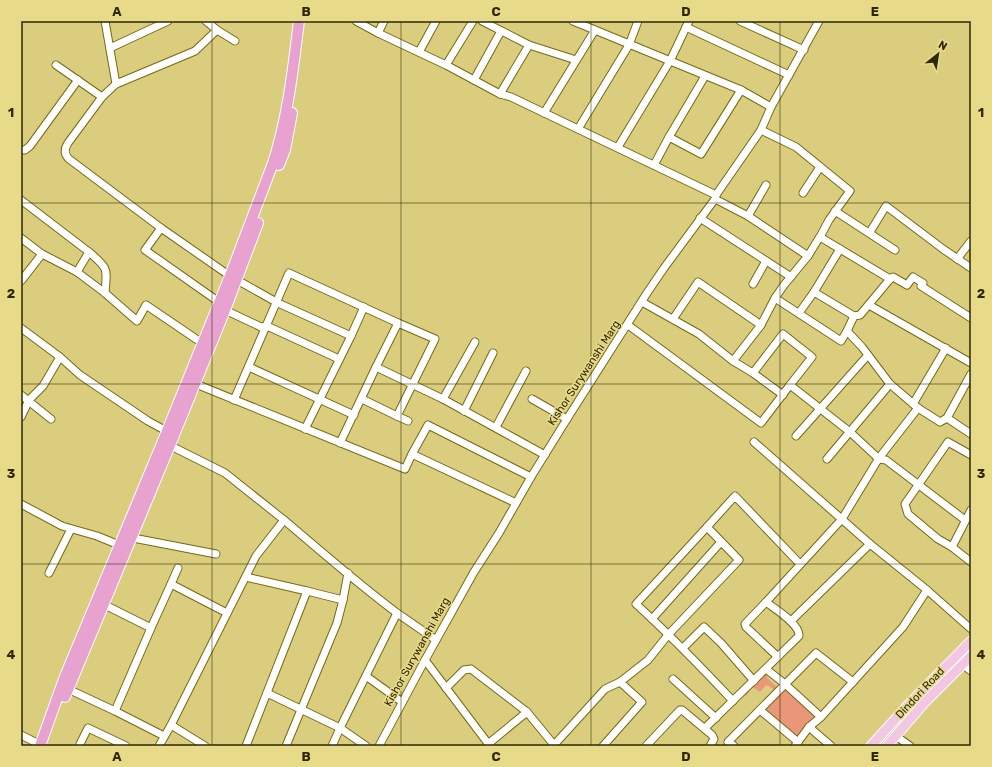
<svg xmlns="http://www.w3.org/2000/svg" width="992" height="767" font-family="Rubik,sans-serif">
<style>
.green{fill:#e99679}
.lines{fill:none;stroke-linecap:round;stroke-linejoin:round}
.minor-casing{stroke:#776a11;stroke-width:9}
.major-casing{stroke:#fff;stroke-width:11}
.highway-casing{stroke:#fff;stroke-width:12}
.minor{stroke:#fff;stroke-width:7}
.major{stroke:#f1c7e3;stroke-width:9}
.highway{stroke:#e8a2d0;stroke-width:10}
.grid{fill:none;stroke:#2e2806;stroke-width:1;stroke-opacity:0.55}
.labels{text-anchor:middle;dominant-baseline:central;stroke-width:3;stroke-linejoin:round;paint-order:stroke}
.street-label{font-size:11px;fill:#2e2806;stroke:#e7da89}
.neatline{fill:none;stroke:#2e2806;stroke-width:1.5}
.grid-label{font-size:13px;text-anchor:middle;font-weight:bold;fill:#2e2806}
</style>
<rect width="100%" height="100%" fill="#dacd7d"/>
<g class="green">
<path d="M766,671L768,673L767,678L779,689L775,691L769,686L766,685L760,692L754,688H752L746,696L744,694Z"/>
<path d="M785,689L815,716L798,738L765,710Z"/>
</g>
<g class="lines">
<g class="minor-casing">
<g id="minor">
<path d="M105,21L116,84"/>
<path d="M206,21L217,30L235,41"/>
<path d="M356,21L378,33L384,21"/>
<path d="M482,21L529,45L576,60"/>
<path d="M573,21L741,90L771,107"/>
<path d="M740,21L804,50"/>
<path d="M686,27L789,75"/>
<path d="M217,30L195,51L116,84L102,97L68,143C64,149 64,154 69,159L161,228L145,250L219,302"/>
<path d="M378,33L446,65L500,94L511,97L716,195"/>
<path d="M110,48L168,21"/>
<path d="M419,52L436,21"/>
<path d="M56,65L102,97"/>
<path d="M446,65L473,21"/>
<path d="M705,76L669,137L701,154L741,90"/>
<path d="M474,80L501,31"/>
<path d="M500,94L529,45"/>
<path d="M544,113L595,30"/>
<path d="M578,129L629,45L638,21"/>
<path d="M761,130L796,147L850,191L829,220L820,237L819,238L808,256L784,285L775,298L761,325"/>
<path d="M618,147L670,61L689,21"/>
<path d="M21,150H25L30,146L78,80"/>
<path d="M654,165L669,137"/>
<path d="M803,193L820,167"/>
<path d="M715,199L748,216L808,256"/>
<path d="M21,200L89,252L77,272L42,254L21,238"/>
<path d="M835,211L895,250"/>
<path d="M748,216L766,185"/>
<path d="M700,218L791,277"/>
<path d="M161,228L230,276L278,303L351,336"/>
<path d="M870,232L886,206L943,249L971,268"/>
<path d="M820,237L890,279L893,277L907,285L913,277L923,283L921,286L971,318"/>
<path d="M89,252C109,269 107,268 105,293"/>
<path d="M957,259L971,241"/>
<path d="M77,272L105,293L137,321L146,305L202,343"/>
<path d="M21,281L42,254"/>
<path d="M753,284L766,261"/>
<path d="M814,292L840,249"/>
<path d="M775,298L841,341L847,331"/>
<path d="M642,302L699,334L733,361L753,373L783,395"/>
<path d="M869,305L971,363"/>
<path d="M225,310L261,327L267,326L339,359"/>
<path d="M799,313L814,292L854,316"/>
<path d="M673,319L698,282L761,325L733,361"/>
<path d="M398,323L435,339L397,416L408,421"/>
<path d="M628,325L761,423L790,385L850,432L879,459L886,460L965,520"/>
<path d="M21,328L60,357"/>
<path d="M249,367L354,415"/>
<path d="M753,373L783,334L812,357L790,385"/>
<path d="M971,374L947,418L971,434"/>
<path d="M191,382L405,469L412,454"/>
<path d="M21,395L51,419"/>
<path d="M362,399L397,416"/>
<path d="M443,399L475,342"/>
<path d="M532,399L567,419"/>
<path d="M234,400L289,273L398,323L376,367L443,399L545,455"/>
<path d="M913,404L946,348"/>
<path d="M918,408L940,422L947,418"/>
<path d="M464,411L493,353"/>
<path d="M21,417L29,400L43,386L60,357L80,375L148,421L170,433"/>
<path d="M496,427L526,371"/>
<path d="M305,429L351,336L364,307"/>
<path d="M796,436L868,355"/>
<path d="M754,442L870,544L927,590L971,629"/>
<path d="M340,443L376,367"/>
<path d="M827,459L890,384"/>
<path d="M516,503L412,454L428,425L531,477"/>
<path d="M21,504L62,526L97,536L124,547"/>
<path d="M971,510L952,547L971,562"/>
<path d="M284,520C322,552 358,584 397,613"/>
<path d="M707,527L636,604C670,635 702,668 733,701"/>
<path d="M128,537L216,554"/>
<path d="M952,547L938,539L908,514L905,504L948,442L971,455"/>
<path d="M178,568L171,584L227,613"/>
<path d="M49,573L71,529"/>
<path d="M246,577L307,591"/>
<path d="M766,602L745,624L746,627L778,657"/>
<path d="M103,604L151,628L115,711"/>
<path d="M652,619L721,542"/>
<path d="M791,621L870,544"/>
<path d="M151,628L171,584"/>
<path d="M683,648L704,627L721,643L754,681"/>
<path d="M425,660L490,746"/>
<path d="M963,665L971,671"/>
<path d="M766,669L785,684L821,717"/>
<path d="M366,676L402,702"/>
<path d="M673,679L716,718"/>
<path d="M446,688L464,670L471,669L527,712"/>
<path d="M68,689L115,711L164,736"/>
<path d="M267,693L340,728L366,746"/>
<path d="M760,710L798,742"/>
<path d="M171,725L205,746"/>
<path d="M809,727L831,746"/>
<path d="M705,728L799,636C800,624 775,609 766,602L842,519L879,458L918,408L890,384L862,347L847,331L854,316L860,315L890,279"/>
<path d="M21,735L43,746"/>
<path d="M896,736L910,746"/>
<path d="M80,744L88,728L126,746"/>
<path d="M488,744L527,712L554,745"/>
<path d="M159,746L171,725L256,556L284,520L225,473L167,444"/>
<path d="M246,746L307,591L343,600"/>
<path d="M286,746L337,623L343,600L348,573"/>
<path d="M332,746L340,728L397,613L436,640"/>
<path d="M379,746L425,660L474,572L499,533L531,477L567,419L647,293L664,268L715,199L716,195L761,130L771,107L819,21"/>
<path d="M555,746L554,745L605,689L620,682L648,660L668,635L739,560L707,527L735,496L800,564"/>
<path d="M603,746L642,702L620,682"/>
<path d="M646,746L680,710H682L712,735L714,739L710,746"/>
<path d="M734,746L728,742L816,653L853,682"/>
<path d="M795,746L809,727L821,717L903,627L927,590"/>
</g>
</g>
<g class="major-casing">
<g id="major">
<path d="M871,746L909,704L971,641"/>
<path d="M887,746L926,701L971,656"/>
</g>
</g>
<g class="highway-casing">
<g id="highway">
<path d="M279,165L285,150L292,113"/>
<path d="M65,697L170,445L225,310L258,223"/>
<path d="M40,746L64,679L165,436L230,276L273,163C288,117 293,69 299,21"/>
</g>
</g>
<use href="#minor" class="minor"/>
<use href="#major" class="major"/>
<use href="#highway" class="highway"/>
</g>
<path class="grid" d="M212,21V746M401,21V746M591,21V746M780,21V746M21,203H971M21,384H971M21,564H971"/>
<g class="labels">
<g class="street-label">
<text transform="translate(584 373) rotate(-57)">Kishor Surywanshi Marg</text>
<text transform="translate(417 652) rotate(-61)">Kishor Surywanshi Marg</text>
<text transform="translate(920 693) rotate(-47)">Dindori Road</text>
</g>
</g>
<rect width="992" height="767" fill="none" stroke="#e7da89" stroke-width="44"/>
<g transform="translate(938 54) rotate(30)" stroke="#e7da89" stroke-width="3" paint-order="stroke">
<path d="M0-3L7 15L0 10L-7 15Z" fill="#2e2806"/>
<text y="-6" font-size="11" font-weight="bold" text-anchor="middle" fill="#2e2806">N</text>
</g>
<rect x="22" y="22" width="948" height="723" class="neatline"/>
<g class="grid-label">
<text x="117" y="16">A</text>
<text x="306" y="16">B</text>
<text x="496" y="16">C</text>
<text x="686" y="16">D</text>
<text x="875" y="16">E</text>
<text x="11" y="117">1</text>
<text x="981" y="117">1</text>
<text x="11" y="298">2</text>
<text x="981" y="298">2</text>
<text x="11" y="478">3</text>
<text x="981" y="478">3</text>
<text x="11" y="659">4</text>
<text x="981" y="659">4</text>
<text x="117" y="761">A</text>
<text x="306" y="761">B</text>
<text x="496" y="761">C</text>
<text x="686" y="761">D</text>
<text x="875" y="761">E</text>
</g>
</svg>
